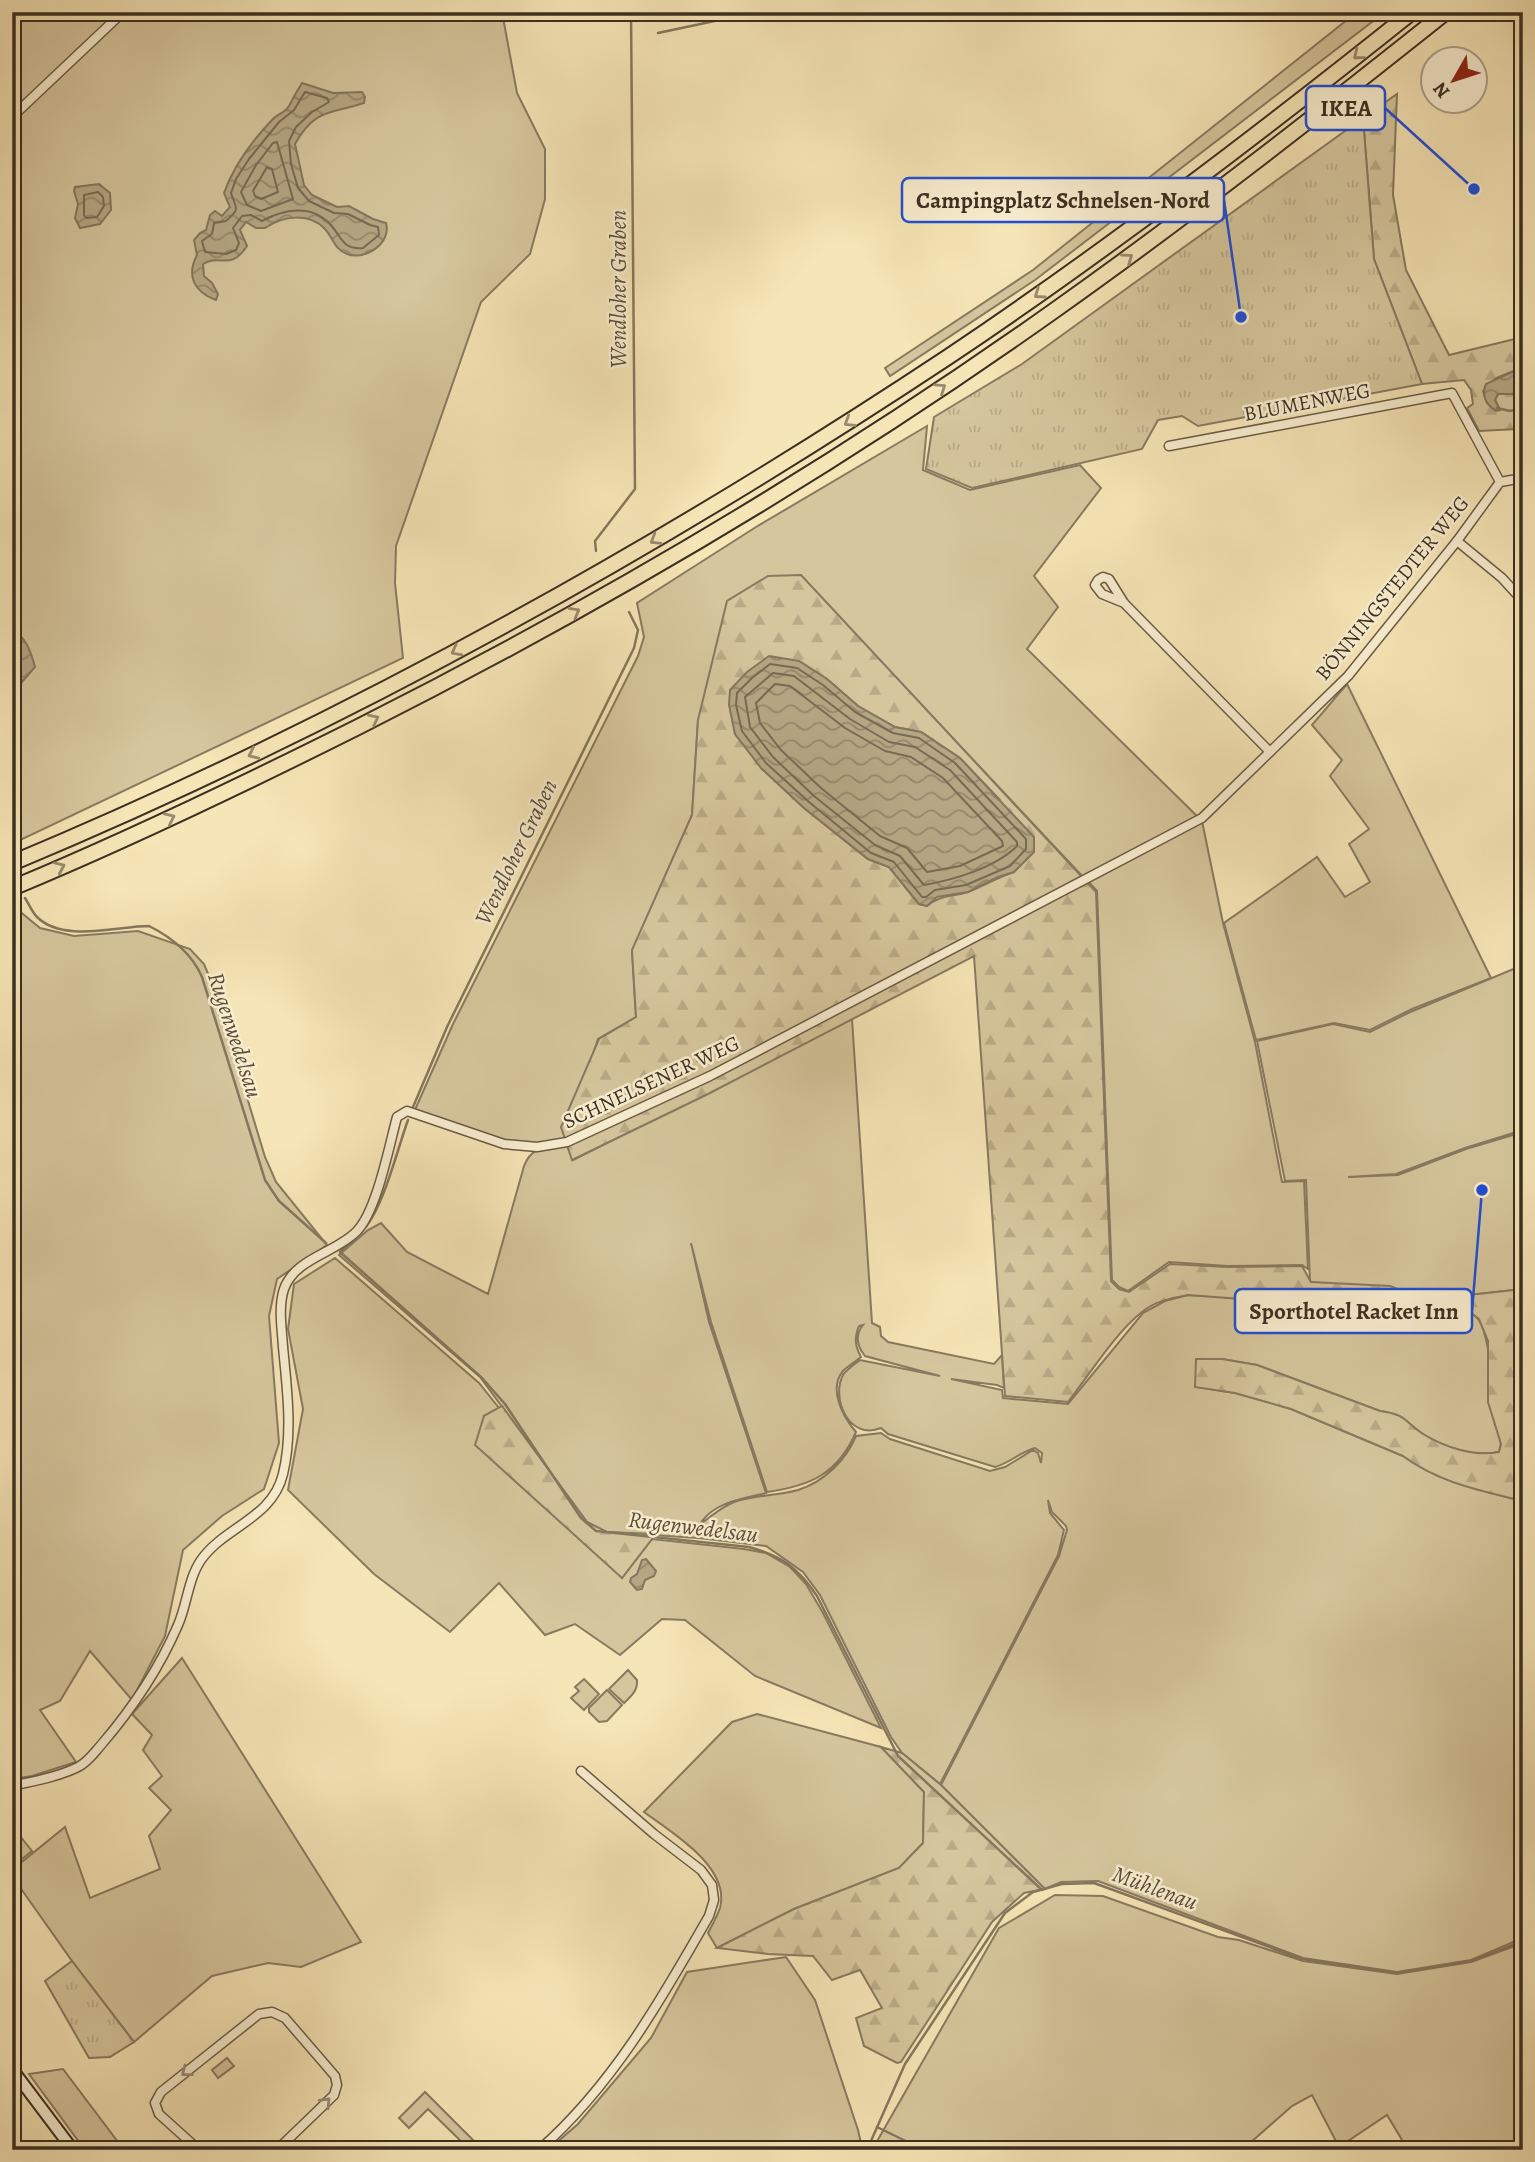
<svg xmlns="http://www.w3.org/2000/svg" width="1535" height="2162" font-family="Alegreya,serif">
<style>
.green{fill:#d6c69d;stroke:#887a60;stroke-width:2}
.forest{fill:url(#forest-firs);stroke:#887a60;stroke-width:2;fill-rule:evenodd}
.park{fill:url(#park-tufts);stroke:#887a60;stroke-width:2}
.water{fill:url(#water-waves);stroke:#85775d;stroke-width:2}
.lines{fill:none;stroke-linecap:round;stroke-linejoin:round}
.shore{stroke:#786b53;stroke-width:2}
.stream{stroke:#85775d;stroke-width:2.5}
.minor-casing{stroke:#6a5c47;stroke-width:11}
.secondary-casing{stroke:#3b2f22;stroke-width:14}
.motorway-casing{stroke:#3b2f22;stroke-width:18}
.minor{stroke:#f9eed0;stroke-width:8}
.secondary{stroke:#f9eed0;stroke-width:10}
.motorway{stroke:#f6e5b6;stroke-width:14}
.oneway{stroke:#988a6c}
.oneway2{stroke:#9a8e79}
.labels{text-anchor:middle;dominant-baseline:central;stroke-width:5;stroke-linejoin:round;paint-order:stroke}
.street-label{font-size:21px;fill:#3b2f22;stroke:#f9eed0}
.water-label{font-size:23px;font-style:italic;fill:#5a4d3a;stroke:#f9eed0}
.leader{fill:none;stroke:#1d4ed8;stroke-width:2.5}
.callout-dot{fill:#1d4ed8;stroke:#f9eed0;stroke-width:2.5}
.callout{fill:#f9eed0;stroke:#1d4ed8;stroke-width:2.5}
.callout-label{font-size:23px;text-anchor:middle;font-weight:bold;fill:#3b2f22}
</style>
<defs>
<pattern id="forest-firs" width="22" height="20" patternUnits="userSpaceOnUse" patternTransform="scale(1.75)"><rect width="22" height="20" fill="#d6c69d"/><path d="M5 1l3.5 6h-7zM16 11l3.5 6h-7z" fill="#b9aa87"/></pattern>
<pattern id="park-tufts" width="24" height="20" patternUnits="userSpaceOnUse" patternTransform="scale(1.75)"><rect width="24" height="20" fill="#d6c69d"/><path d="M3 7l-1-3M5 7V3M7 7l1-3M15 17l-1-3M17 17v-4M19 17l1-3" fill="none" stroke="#b9aa87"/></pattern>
<pattern id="water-waves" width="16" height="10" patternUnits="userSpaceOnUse" patternTransform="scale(1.75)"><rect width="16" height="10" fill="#b6a784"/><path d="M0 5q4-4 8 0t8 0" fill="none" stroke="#95886c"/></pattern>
</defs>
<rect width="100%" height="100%" fill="#f6e5b6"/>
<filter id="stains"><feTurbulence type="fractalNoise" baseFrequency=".00286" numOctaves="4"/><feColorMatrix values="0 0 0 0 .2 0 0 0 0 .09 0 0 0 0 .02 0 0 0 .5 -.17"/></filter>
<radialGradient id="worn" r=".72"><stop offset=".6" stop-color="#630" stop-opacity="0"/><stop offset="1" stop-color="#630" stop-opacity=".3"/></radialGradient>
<g class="green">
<path d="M12,12H502L517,93L545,149V199L530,254L481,302L396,546L395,583L403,658L12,844Z"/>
<path d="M1357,12H1385L1035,280L890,376L885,368L1033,270Z"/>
<path d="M927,426L923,470L970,490L1080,465L1101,488L1034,576L1058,607L1027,649L1198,817L1084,878L801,576L698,720L692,815L632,952L636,1017L598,1039L565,1139L537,1145L504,1141L414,1112L453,1024L638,656L644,637L637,603L756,527Z"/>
<path d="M1347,684L1491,978L1412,1009L1370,1030L1334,1023L1256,1040L1224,923L1317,857L1345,897L1370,882L1349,844L1369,829L1330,776L1342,760L1312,725Z"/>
<path d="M1202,821L1223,923L1255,1042L1282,1182L1304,1181L1308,1269L1302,1265L1227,1266L1169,1262L1128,1291L1119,1287L1112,1280L1097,891L1087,880Z"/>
<path d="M12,905L40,928L74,936L138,931L190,949L204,964L214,988L265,1157L276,1182L327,1245L277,1279L269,1316L279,1443L264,1489L222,1516L183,1550L165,1636L132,1700L90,1651L60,1701L40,1710L76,1762L32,1776L12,1779Z"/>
<path d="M1523,965V1130L1465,1148L1396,1174L1348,1177L1398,1175L1466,1149L1523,1132V1289L1478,1294L1418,1297L1407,1291L1310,1282L1306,1180L1285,1181L1257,1041L1333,1024L1370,1032L1408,1013Z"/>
<path d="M852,1019L872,1323L880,1327L881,1336L888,1342L994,1364L1002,1355L1004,1388L997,1385L951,1379L1002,1390L1003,1398L1068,1404L1143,1313L1165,1301L1188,1295C1266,1299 1344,1311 1422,1311C1438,1311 1467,1305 1478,1319C1492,1337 1494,1416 1501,1444L1499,1452C1475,1457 1445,1448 1423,1434C1403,1421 1408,1415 1380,1411L1257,1365L1222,1359H1197L1196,1387L1235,1393L1291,1409L1403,1456C1440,1483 1479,1490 1523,1501V1938L1471,1960L1397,1972L1303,1958L1098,1881L1061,1882L1045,1889L941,1785L1059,1556L1067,1530L1066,1526L1052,1512L1048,1500L1050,1513L1064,1530L1058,1555L940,1784L902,1753L891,1737L820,1595L803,1572L766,1546L698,1538L702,1523C712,1515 722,1507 734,1502C754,1495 777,1496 798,1490C824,1482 846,1460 856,1436L881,1433L890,1439L990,1471L1005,1467L1033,1450L1038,1453L1041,1463L1042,1453L1035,1448C1020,1452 1010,1463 995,1467L888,1434L881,1428C848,1441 831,1397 843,1375C847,1369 855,1364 860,1360L940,1376L865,1356C857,1346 855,1335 863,1325L859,1326C854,1338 855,1346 861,1357C856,1361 848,1366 843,1371C828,1389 843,1417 856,1432C838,1474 810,1486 767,1492L711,1322L691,1243L709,1322L766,1493C745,1498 716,1502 702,1521C699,1525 698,1533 697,1538L606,1532L587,1522L480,1377L339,1255L368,1230L381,1223L407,1252L488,1294L524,1166C532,1145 547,1148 567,1145L573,1160Z"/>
<path d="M335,1258L479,1383L499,1408L484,1416L622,1578L652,1539L744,1549L766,1553L790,1567L806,1584L823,1613L881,1728L755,1676L685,1620L662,1619L620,1655L575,1624L545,1635L499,1583L450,1632L374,1574L288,1490L303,1409L288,1329L294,1284Z"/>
<path d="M182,1658L361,1942L301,1967L268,1963L212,1976L134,2042L72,1961L12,1876V1870L65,1827L90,1898L160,1869L149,1836L171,1810L149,1788L162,1776L143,1750L152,1735L132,1714Z"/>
<path d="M628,1670L637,1680C638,1691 631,1696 624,1703L609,1689Z"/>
<path d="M584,1679L599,1694L584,1710L571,1698L579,1691L575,1687Z"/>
<path d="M607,1690L622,1705L607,1721L599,1722L589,1712V1708Z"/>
<path d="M757,1714L881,1747L924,1792L923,1843L899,1868L794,1909L717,1948L708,1933C712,1925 717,1917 720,1908C731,1867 671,1832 644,1812L732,1722Z"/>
<path d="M12,1826L32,1851L12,1867Z"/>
<path d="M1055,1895L1103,1896L1218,1937L1239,1940L1303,1961L1397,1974L1471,1962L1523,1943V2150H1408L1387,2115L1339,2147L1312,2095L1292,2106L1242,2150H872L999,1928Z"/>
<path d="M786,1957L815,2000L858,2130L861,2143L856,2150H548L578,2124L651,2038L687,1972Z"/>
<path d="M227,2058L234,2066L218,2078L212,2070Z"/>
<path d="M63,2069L124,2150H85L29,2074Z"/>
<path d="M425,2092L483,2150H470L428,2109L409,2128L399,2118Z"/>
</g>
<g class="forest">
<path d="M1397,94L1393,195L1406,270L1449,355L1523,337V367L1496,378L1483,391L1487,403L1498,406L1495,400L1498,394H1523V427L1518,429L1479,431L1467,408L1473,404L1471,390L1464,380L1422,384L1374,259L1363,118Z"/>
<path d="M801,575L1096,892L1111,1281L1119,1289L1129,1292L1170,1264L1227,1267L1302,1266L1311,1282L1390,1286L1418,1297L1478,1294L1523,1289V1501C1479,1490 1440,1483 1403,1456L1291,1409L1235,1393L1195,1387L1196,1359H1222L1257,1365L1380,1411C1408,1415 1403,1421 1423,1434C1444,1447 1474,1457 1499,1452L1501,1444L1488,1402V1341L1479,1319L1469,1311H1407L1188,1295C1172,1298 1155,1301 1142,1312C1116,1332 1089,1375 1068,1402L1005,1396L974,956L708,1094L572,1160L561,1127L599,1039L636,1017L632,950L692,815L698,720L727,601L768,576ZM799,661L827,679L858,706L895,727L921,732L960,758L1000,800L1014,872C998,877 984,886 968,892C952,897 940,895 927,906L919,904L889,867L868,859L804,808L761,768Z"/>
<path d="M502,1406L587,1522L607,1532L652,1534V1539L622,1578L475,1445L484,1416Z"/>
<path d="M881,1747L902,1753L941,1785L1045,1889L1024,1893L992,1922L901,2062L897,2063L864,2046L856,2018L882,2008L860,1970L832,1980L813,1956L768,1954L717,1948L794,1909L899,1868L923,1843L924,1792Z"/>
</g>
<g class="park">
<path d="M1363,118L1374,259L1422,384L1198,426L1182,416L1158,420L1142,449L972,488L926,469L934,417L1022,364Z"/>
<path d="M72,1961L134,2042L110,2057L89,2058L45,1981Z"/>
</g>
<g class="water">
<path d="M302,83L333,93L362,92L365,97L364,103C331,114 315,108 295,144L304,185L312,195L337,207L349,206L373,219L386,223C392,243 365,261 347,254C335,250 333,238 325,229C309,212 283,216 265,228H256L246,222L240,230L247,246C230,272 220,253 203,264L204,276L212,283L218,294L216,300C194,292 186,276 197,255L194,240L200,233L206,230L210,215L215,211L222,216L230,207L224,193C234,165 252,141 272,120C277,114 285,113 289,106C293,98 297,91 302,83Z"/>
<path d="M99,184L110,193L111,210L100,224L80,228L75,218L78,204L74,191L75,187Z"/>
<path d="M1523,367V394H1498L1495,400L1500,410L1496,411C1486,405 1481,395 1486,384Z"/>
<path d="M12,629C26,637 31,652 35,667L22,682L12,677Z"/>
<path d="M769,656L799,661L827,679L858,706L895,727L921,732L960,758L1034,837V852L1014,872L998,877L968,892L937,897L927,906L919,904L889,867L868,859L804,808L761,768L735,734L729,705L730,690L747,672Z"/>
<path d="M646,1559L656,1571L654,1576L645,1580L642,1589L637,1590L630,1582L631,1578L637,1574L642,1560Z"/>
</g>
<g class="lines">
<g class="shore">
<path d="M305,92L327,98L329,102L312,112L296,127L289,141L291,164L298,188L309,201L334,213L348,214L370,225L378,227L379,235L363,248C342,250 342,237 330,224C311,204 284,209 262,221L251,215L242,216L233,228L239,243L236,250L226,254L205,252L202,241L212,234L214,223L226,221C241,208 236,209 231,193L236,179L249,159L279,122L294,110Z"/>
<path d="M277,142L293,199L261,211L247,205L241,192L256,165L273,143Z"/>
<path d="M267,167L272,169L278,192L261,199L255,196L253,191Z"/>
<path d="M98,192L103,197L104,206L97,217L86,218L84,215V195Z"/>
<path d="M770,664L797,668L823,685L855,712L893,733L919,738L955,763L1026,839V849L1010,866L966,885L935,890L926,897H922L894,862L871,853L809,802L766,763L742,731L736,705L737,693L752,678Z"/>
<path d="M773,673L794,676L850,719L889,742L915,747L950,770L1017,842V846C995,868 953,880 924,885L900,856L875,845L814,796L773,757L750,727L745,697Z"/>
<path d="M775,684L790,686L845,728L885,751L911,757L943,778L1002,841L1003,846L960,866L927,872L907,848L880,836L821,788L781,750L760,723L756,703Z"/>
</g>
<g class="stream">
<path d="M658,33L757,12"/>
<path d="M1497,408L1510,411L1523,408"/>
<path d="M596,551L595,541L635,489L631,12"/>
<path d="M25,898C29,904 32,912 37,917C63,943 117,926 149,926C171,937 192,954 202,977L265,1180L279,1201L326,1243"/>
<path d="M413,1107L447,1027L634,648L638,630L629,612"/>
<path d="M361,1232C383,1211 397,1150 408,1120"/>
<path d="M356,1237L340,1252L482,1378L505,1404L581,1518L596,1531L749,1547C782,1556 798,1568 817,1596L898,1756L1042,1890"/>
<path d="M877,2127L924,2150"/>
<path d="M867,2150L905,2064L1005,1913L1033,1892L1062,1884L1094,1883L1302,1959L1397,1973L1472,1961L1523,1941"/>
</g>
<g class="minor-casing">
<g id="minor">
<path d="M12,117L123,12"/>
<path d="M1169,446L1452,393L1500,482"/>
<path d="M1457,541L1502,578L1523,601"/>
<path d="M1124,603L1102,594L1095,585L1098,580L1103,577L1109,579L1124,603L1270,752"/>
<path d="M12,1786C34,1781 58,1777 78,1767C88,1762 94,1753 101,1745C132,1709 159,1669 178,1625C187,1605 188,1579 201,1560C225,1526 272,1519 283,1474C293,1433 287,1389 283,1347C282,1330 278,1307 284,1289C295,1258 336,1253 357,1231C377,1210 389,1146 397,1117L407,1111L504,1144L537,1147L567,1142L710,1076L1202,818L1348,676L1457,541L1500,482L1523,478"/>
<path d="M199,2150L159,2114L155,2103L161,2092L259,2014L272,2012L285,2018L335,2076L337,2085L334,2095L277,2150"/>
<path d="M539,2150C613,2085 661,2000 709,1916L714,1900L712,1885L701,1870L654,1834L581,1771"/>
</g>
</g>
<g class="secondary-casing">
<path id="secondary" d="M12,2069L73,2150"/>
</g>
<g class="motorway-casing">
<g id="motorway">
<path d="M12,863C340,726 652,553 948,357C1108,250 1261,133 1412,12"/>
<path d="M12,888C130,839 244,784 358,727C600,605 834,467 1055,310C1189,215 1318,114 1446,12"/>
</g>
</g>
<use href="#minor" class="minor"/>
<use href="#secondary" class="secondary"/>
<use href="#motorway" class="motorway"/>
</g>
<defs><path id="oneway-chevron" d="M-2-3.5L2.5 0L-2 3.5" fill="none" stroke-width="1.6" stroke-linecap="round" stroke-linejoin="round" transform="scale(1.75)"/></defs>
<g class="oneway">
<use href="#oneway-chevron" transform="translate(1358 55) rotate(141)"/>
<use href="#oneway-chevron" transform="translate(1128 258) rotate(-36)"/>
<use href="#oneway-chevron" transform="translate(1039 294) rotate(145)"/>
<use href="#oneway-chevron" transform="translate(941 388) rotate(-34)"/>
<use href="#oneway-chevron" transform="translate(849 422) rotate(148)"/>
<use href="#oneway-chevron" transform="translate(655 540) rotate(149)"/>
<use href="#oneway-chevron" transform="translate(575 612) rotate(-29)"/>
<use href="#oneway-chevron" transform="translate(456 651) rotate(152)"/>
<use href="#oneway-chevron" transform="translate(374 719) rotate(-27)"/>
<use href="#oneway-chevron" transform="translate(253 754) rotate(155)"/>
<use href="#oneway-chevron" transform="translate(170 818) rotate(-25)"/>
<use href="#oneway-chevron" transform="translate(60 867) rotate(-24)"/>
</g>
<g class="oneway2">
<use href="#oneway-chevron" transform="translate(186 2072) rotate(142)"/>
<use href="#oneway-chevron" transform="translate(326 2102) rotate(-46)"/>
</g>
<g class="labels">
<g class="street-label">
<text transform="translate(1307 402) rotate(-11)">BLUMENWEG</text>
<text transform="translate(1392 588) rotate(-51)">BÖNNINGSTEDTER WEG</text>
<text transform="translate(651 1082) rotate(-25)">SCHNELSENER WEG</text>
</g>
<g class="water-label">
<text transform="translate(618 289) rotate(-90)">Wendloher Graben</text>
<text transform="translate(516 852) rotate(-64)">Wendloher Graben</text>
<text transform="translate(235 1035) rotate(72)">Rugenwedelsau</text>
<text transform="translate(693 1527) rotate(7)">Rugenwedelsau</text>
<text transform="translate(1155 1888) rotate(20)">Mühlenau</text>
</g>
</g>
<path class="leader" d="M1474 189L1385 108M1241 317L1224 200M1482 1190L1472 1311"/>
<g class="callout-dot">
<circle cx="1474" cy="189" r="7"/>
<circle cx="1241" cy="317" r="7"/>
<circle cx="1482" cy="1190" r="7"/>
</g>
<g class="callout">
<rect x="1306" y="86" width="79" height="44" rx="7"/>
<rect x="902" y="178" width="322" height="44" rx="7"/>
<rect x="1235" y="1289" width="237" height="44" rx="7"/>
</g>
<g class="callout-label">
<text x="1346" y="116">IKEA</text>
<text x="1063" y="208">Campingplatz Schnelsen-Nord</text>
<text x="1354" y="1319">Sporthotel Racket Inn</text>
</g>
<rect width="1535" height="2162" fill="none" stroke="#f6e5b6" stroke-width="42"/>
<rect x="14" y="14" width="1507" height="2134" fill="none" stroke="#3b2f22" stroke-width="3.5"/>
<rect x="21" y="21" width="1493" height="2120" fill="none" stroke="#3b2f22" stroke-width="2"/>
<g transform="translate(1454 80) rotate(231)"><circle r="33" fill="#f9eed0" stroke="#ada28a" stroke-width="2"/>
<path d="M0-5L12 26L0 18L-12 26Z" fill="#8f2418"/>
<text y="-10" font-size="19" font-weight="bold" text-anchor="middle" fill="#3b2f22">N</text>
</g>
<rect width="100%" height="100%" filter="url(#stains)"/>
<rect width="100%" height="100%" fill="url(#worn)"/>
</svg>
